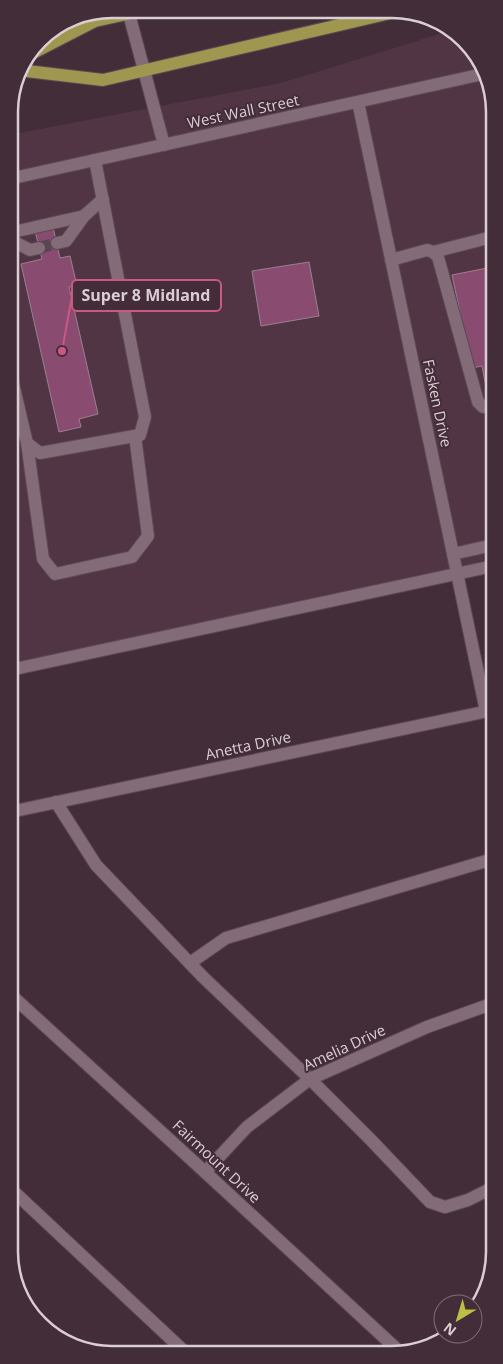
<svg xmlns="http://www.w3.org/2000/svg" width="503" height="1364" font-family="'Open Sans',sans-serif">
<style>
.built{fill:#513545}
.building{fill:#8a4b70;stroke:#9a808e}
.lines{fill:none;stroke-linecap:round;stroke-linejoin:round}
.minor-tunnel{stroke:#5a4550;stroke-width:12;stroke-dasharray:12 6;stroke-linecap:butt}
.minor-casing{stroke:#5a4952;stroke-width:14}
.major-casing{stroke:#5a4952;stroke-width:14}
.minor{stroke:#846b78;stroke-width:12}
.major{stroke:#9f974f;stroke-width:12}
.labels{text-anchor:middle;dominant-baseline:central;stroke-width:4;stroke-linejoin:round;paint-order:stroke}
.street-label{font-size:15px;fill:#dbcdd4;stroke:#432d39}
.rim{fill:none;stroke:#dbcdd4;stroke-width:2.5}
.leader{fill:none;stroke:#cb5785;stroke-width:2}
.callout-dot{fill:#cb5785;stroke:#432d39;stroke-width:2}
.callout{fill:#432d39;stroke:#cb5785;stroke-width:2}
.callout-label{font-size:16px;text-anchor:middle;font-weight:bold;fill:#dbcdd4}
</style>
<rect width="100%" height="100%" fill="#432d39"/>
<path class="built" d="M449,31L464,39L492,91L493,562L10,663L9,135L281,83Z"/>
<g class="building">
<path d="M53,227L60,258L70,256L77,286L69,287L98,414L79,419L81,427L59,432L21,264L42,259L35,231Z"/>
<path d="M309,262L319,316L261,326L252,271Z"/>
<path d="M492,267L493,391L487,392L482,366L472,368L452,275Z"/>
</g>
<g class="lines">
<path class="minor-tunnel" d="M39,248L57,243"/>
<g class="minor-casing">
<g id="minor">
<path d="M129,14L164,145"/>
<path d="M358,102L486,711"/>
<path d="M9,179L483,74"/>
<path d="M9,233L84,216"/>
<path d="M9,239L30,250L39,248"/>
<path d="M57,243L66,241L84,216L103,199"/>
<path d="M433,252L492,237"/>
<path d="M391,260L427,250L433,252L438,257L478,402L483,407H493"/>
<path d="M9,366L27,443L40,453L140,435L145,417L95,160"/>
<path d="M27,443L43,559L55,574L132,557L148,536L135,436"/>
<path d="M453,554L493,545"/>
<path d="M10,670L493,566"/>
<path d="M56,802L96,865L203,977L310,1079L370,1139L430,1202L445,1207L468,1200L494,1187"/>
<path d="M10,812L493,710"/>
<path d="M190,963L226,938L493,859"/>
<path d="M10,994L205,1172L401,1353"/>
<path d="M205,1172L247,1127L310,1079L427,1027L494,1003"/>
<path d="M11,1189L186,1353"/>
</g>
</g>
<g class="major-casing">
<g id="major">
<path d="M27,56L95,21L150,9"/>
<path d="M18,70L103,80L399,11"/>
</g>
</g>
<use href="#minor" class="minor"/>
<use href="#major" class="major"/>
</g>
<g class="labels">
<g class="street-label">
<text transform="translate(243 111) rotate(-12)">West Wall Street</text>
<text transform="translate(438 403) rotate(78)">Fasken Drive</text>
<text transform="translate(248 745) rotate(-12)">Anetta Drive</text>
<text transform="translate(344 1047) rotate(-25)">Amelia Drive</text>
<text transform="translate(217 1161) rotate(43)">Fairmount Drive</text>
</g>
</g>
<path d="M0 0H503V1364H0ZM112 18H392A94 94 0 0 1 486 112V1252A94 94 0 0 1 392 1346H112A94 94 0 0 1 18 1252V112A94 94 0 0 1 112 18Z" fill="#432d39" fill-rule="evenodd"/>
<path class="rim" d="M112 18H392A94 94 0 0 1 486 112V1252A94 94 0 0 1 392 1346H112A94 94 0 0 1 18 1252V112A94 94 0 0 1 112 18Z"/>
<path class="leader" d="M62 351L72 296"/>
<circle class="callout-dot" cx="62" cy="351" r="5"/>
<rect class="callout" x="72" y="280" width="149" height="31" rx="5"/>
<g class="callout-label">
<text x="146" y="301">Super 8 Midland</text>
</g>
<g transform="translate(458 1319) rotate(218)"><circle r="24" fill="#432d39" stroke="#806d77"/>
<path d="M0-4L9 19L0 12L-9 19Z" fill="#bbc045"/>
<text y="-8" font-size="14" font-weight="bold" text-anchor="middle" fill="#dbcdd4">N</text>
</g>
</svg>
